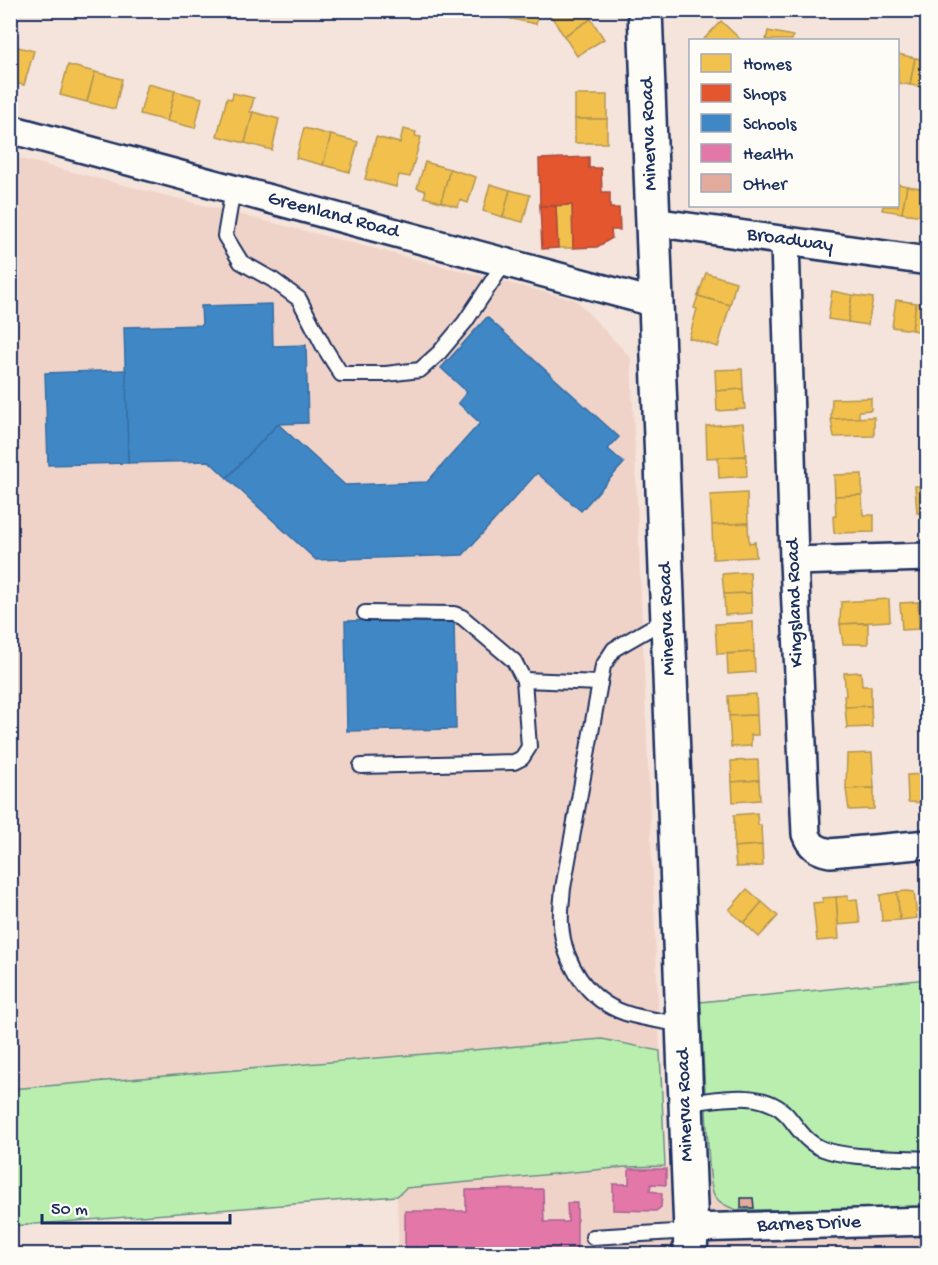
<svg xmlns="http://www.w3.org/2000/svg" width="938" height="1265" font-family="'Gochi Hand',sans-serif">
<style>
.built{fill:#f0d3c8}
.green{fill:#baeeaf;stroke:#6a8e86;stroke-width:1.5}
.homes{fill:#f2c14e;stroke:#b29553;stroke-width:1.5}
.shops{fill:#e4572e;stroke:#a84b3c;stroke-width:1.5}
.schools{fill:#3f88c5;stroke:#346da6;stroke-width:1.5}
.health{fill:#e377a8;stroke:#a76192;stroke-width:1.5}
.building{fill:#e3ab9b;stroke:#1b2f5e;stroke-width:1.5}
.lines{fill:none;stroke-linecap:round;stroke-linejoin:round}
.lane-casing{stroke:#1b2f5e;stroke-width:18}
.street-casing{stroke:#1b2f5e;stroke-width:32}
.secondary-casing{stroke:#1b2f5e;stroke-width:38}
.lane{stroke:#fdfcf7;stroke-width:14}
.street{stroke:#fdfcf7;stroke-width:27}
.secondary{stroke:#fdfcf7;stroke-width:33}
.labels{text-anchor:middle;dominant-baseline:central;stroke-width:6;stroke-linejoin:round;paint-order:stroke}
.street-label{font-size:20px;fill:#1b2f5e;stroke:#fdfcf7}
</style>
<rect width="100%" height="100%" fill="#f5e4db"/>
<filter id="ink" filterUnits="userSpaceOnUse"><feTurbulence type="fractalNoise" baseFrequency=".0167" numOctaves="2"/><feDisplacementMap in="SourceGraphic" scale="12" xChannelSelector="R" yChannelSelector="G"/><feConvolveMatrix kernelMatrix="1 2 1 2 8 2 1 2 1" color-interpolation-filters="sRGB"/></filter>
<g filter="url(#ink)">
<g class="built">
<path d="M10,156L576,300L631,358L660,1051L602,1039L11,1089Z"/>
<path d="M709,1165L712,1190L927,1209V1254H399L397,1196L405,1188L626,1167Z"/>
</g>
<g class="green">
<path d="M927,979V1209L737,1210C709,1201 712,1191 709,1165L700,1002Z"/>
<path d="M602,1039L660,1051L665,1166L626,1167L406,1188L397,1196L11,1226V1089Z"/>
</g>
<g class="homes">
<path d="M489,10H514L512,19L489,15Z"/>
<path d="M514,10H538L536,24L512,19Z"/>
<path d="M559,10H585L591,19L564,36L551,16Z"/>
<path d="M591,19L604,39L577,56L564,36Z"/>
<path d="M721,21L741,40H706L704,39Z"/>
<path d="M768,31L793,36L792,40H766Z"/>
<path d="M10,45L34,51L24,85L10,82Z"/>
<path d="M898,54L915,58L910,85L898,83Z"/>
<path d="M915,58L928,60V88L910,85Z"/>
<path d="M68,65L95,72L87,102L60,95Z"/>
<path d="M95,72L122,79L115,109L87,102Z"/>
<path d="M148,84L175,91L167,121L140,114Z"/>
<path d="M175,91L202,98L195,128L167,121Z"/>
<path d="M233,93L254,98L250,112H253L245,143L217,136L227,98L232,99Z"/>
<rect x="575" y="95" width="32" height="24"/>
<path d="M253,112L279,119L272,150L245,143Z"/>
<rect x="575" y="119" width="32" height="24"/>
<path d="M304,128L331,135L323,165L296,158Z"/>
<path d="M403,129L416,132L415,136L421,137L410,177L399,175L396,187L365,179L376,137L400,143Z"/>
<path d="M331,135L358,142L350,172L323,165Z"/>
<path d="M425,162L450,169L441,202L424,197L426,191L417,188Z"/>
<path d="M450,169L476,177L468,203L460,200L458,207L441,202Z"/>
<path d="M490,184L510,190L503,217L483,211Z"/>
<path d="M898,184L907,186L902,213L882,210L883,206H898Z"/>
<path d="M907,186L927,189L923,216L902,213Z"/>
<path d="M510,190L530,195L523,222L503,217Z"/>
<path d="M572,205L573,248H558L556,206Z"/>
<path d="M706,273L736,282L730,305L698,296Z"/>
<path d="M832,291L852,295L848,322L828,319Z"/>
<path d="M852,295L873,298L868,325L848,322Z"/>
<path d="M698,296L730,305L718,347L689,338L697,309L694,308Z"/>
<path d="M896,300L916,303L912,330L892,327Z"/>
<path d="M916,303L928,305V333L912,330Z"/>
<path d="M742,369L743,389L716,391L715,370Z"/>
<path d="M743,389L745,409L717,411L716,391Z"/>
<path d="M871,398V410L859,411V418L831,419L832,399Z"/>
<path d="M874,417V436L834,437L831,419Z"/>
<path d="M743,423L746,456L707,458L706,426Z"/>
<path d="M746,456L747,476L719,478L718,457Z"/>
<path d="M862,474V495L835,496L834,475Z"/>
<path d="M915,486H928V514L917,513Z"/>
<path d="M747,493L748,523L712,525L710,495Z"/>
<path d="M862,495L863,515H874V532L834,533L833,516H836L835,496Z"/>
<path d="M748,523L749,543L755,542L756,557L713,559L712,525Z"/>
<path d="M750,572L751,593L724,594L722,574Z"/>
<path d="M751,593L752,613L725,615L724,594Z"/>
<path d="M889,599L890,621L840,624L841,602Z"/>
<path d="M928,601V643H920L918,602Z"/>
<path d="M918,602L919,629L902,630L900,603Z"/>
<path d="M753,622L754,652L717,654L715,624Z"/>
<path d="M868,623V644H843L840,624Z"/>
<path d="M754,652L755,672L728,674L727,654Z"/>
<path d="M861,672L862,686H871V706L845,707L844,696H846L844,673Z"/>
<path d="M756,694L757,715L729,716L728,696Z"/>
<path d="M871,706L872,727L847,728L845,707Z"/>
<path d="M757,715L758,735H751V746L731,747L729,716Z"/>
<path d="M872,753L874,788L846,789L847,754Z"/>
<path d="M758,760L759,780L732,782L731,761Z"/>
<path d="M924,765H928V802L926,803Z"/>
<path d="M925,774L926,803L908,802L907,775Z"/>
<path d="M759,780L760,800L733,802L732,782Z"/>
<path d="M874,788V809L849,810L846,789Z"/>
<path d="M757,813L758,825H761L762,845L734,847V815Z"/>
<path d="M762,845L763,866L736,867L734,847Z"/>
<path d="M747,889L762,902L744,923L729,910Z"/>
<path d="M907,891L914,892L917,918L900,920L897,892Z"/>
<path d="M897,892L900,920L882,921L880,895Z"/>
<path d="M848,896V900L857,899L860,923L838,925L836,897Z"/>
<path d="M836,897L839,939L817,941L813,903L823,902L822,898Z"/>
<path d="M762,902L778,916L759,937L744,923Z"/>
</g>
<g class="shops">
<path d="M589,157V168H601L602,192H610V208H619L620,230H611L612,238L597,247L573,248L572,205L540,206L539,159Z"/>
<path d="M540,206H556L558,248L542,249Z"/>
</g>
<g class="schools">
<path d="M272,304L273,346L306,345L308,423L278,424L227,478L209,461L128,463L124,327L202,325L201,306Z"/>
<path d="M487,317L619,437L608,449L624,463L581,511L537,473L463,555L316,560L227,478L278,424L345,485L427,482L480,423L458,403L467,392L441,368Z"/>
<path d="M126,370L128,463L48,465L45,373Z"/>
<path d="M454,618L456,729L347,731L345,621Z"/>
</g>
<g class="health">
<path d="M629,1169H666V1185L651,1184L650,1191L657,1192L662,1194L661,1207L656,1211L613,1210V1184H629Z"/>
<path d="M543,1189L544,1222H568L567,1203H577V1249H567V1254H542V1249L440,1250V1254H416V1247H405V1211H466V1190Z"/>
</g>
<path class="building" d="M741,1198H753L754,1208H741Z"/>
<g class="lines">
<g class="lane-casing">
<g id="lane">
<path d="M233,189L225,236L241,262L273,280L299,299L324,347L341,374H386L420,370L439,353L465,322L505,262"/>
<path d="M668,618L614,649L603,666L563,888C562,900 560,913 561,925C564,963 587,1000 625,1013C643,1019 664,1021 683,1025"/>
<path d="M524,680L600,683"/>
<path d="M361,766L514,762L522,758L529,747L524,680L514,661L462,617L454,614L365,613"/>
<path d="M686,1103C718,1100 762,1088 787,1115C798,1128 806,1143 823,1149C848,1159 899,1157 928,1159"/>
<path d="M593,1237L691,1231"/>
</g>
</g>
<g class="street-casing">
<g id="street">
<path d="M10,129L656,303"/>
<path d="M653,222L928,261"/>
<path d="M785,241L794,561L806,834C811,847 817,850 830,853L928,844"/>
<path d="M794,561L928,557"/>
<path d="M691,1228L928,1221"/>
</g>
</g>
<g class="secondary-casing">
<path id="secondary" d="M645,10L688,1156L691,1231L690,1254"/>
</g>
<use href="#lane" class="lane"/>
<use href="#street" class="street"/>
<use href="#secondary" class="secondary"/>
</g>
</g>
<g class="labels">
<g class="street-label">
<text transform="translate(650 134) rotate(-92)">Minerva Road</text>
<text transform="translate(333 216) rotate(15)">Greenland Road</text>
<text transform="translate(790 241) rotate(8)">Broadway</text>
<text transform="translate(796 603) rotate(-92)">Kingsland Road</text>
<text transform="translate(668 619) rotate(-92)">Minerva Road</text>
<text transform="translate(686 1105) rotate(-92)">Minerva Road</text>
<text transform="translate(809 1225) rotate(-2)">Barnes Drive</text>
</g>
</g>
<rect width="938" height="1265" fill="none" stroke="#fdfcf7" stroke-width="36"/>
<rect x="18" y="18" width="902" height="1229" fill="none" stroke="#1b2f5e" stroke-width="2" filter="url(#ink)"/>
<rect x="689" y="39" width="210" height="168" fill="#fdfcf7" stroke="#a3aaba" stroke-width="1.5"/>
<rect x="701" y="54" width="30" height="18" fill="#f2c14e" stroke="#a3aaba" stroke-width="1.5"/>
<text x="743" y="69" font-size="18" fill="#1b2f5e">Homes</text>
<rect x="701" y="84" width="30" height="18" fill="#e4572e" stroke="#a3aaba" stroke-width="1.5"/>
<text x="743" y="99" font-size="18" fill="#1b2f5e">Shops</text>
<rect x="701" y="114" width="30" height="18" fill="#3f88c5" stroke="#a3aaba" stroke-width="1.5"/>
<text x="743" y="129" font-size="18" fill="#1b2f5e">Schools</text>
<rect x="701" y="144" width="30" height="18" fill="#e377a8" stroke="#a3aaba" stroke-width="1.5"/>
<text x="743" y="159" font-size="18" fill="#1b2f5e">Health</text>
<rect x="701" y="174" width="30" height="18" fill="#e3ab9b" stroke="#a3aaba" stroke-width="1.5"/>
<text x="743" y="189" font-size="18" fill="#1b2f5e">Other</text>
<path d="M42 1214v9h188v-9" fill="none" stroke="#1b2f5e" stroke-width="3"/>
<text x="51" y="1214" font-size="18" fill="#1b2f5e" stroke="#fdfcf7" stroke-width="4.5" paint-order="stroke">50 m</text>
</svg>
